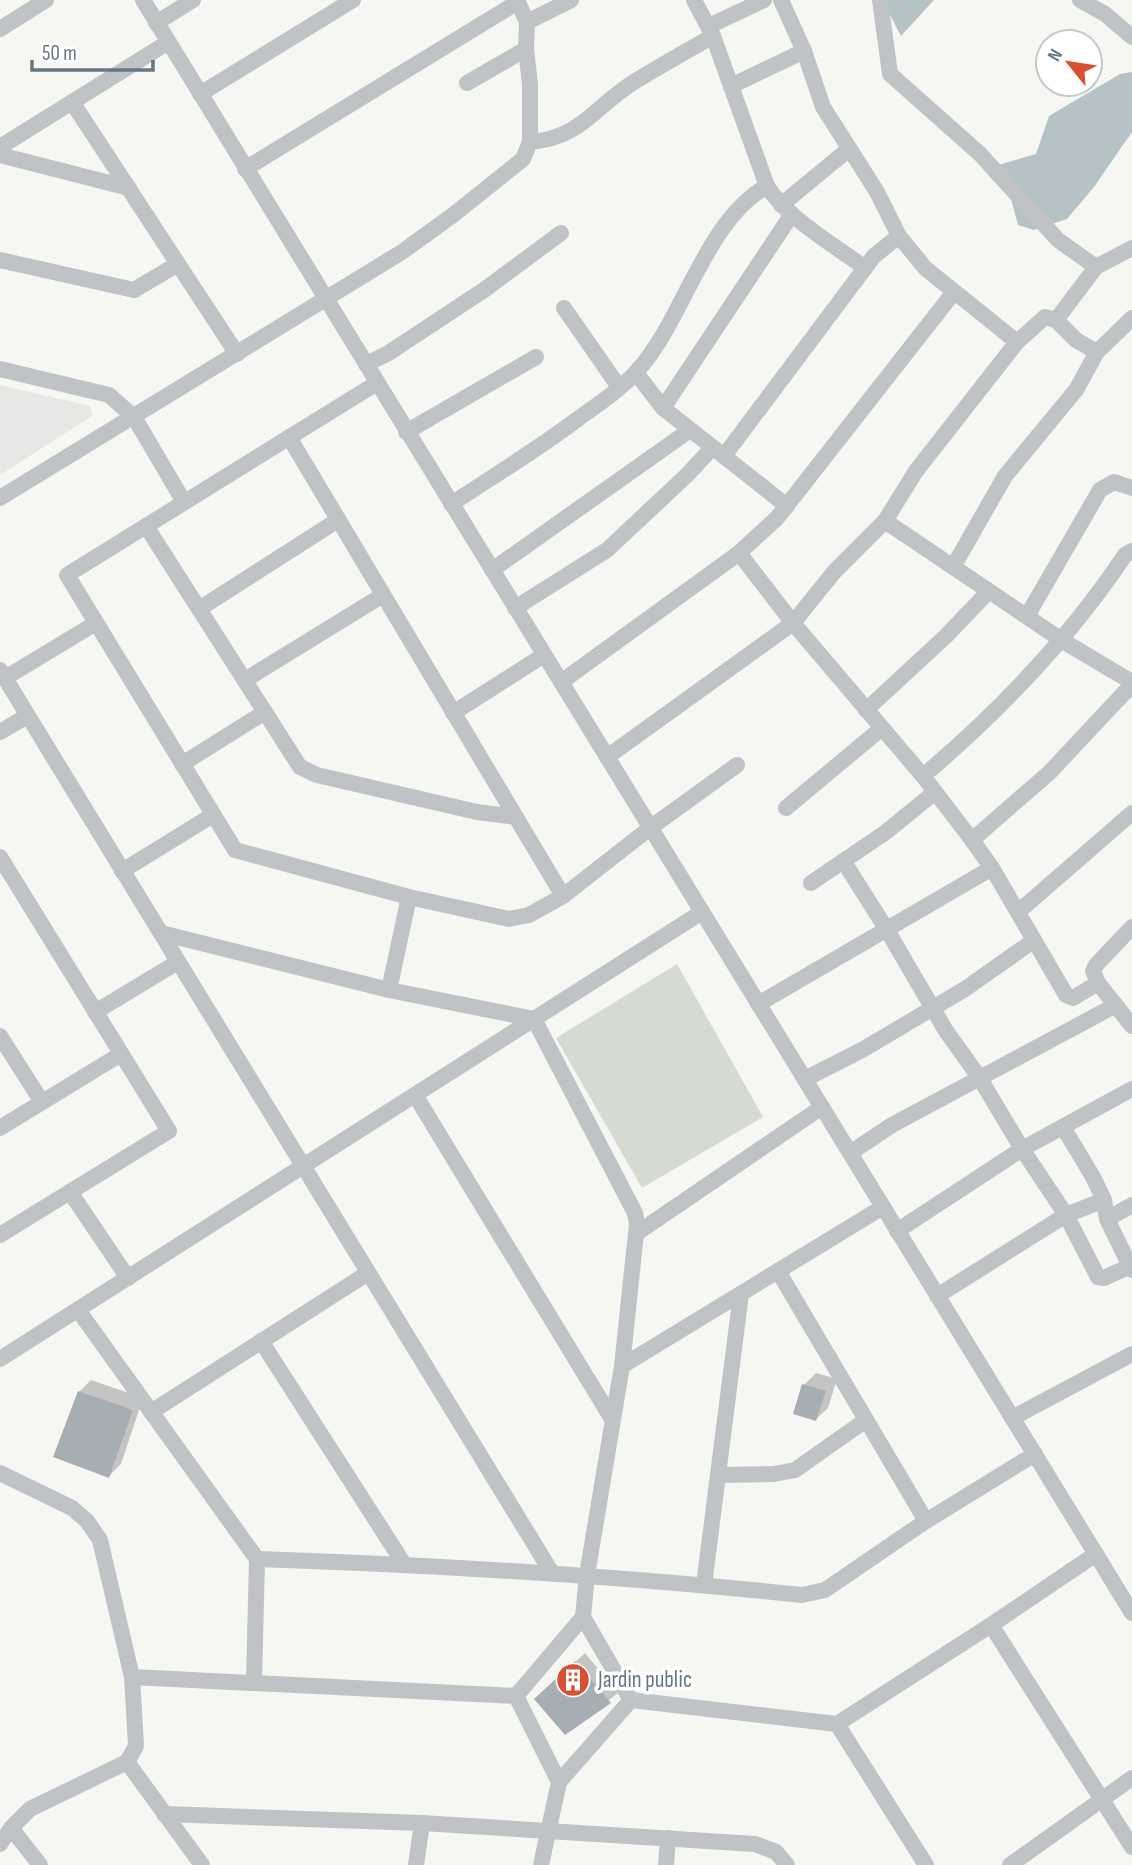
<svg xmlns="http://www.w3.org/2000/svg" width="1132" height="1865" font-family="'Sofia Sans Condensed',sans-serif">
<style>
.built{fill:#e7e7e6}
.green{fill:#d6dbd2}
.water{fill:#b6c3c6}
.shadow{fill:#0003}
.building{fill:#a7aeb3}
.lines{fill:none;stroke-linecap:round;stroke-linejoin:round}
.minor{stroke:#bfc3c6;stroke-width:16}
.labels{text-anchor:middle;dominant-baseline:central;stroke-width:7;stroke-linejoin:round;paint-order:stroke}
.poi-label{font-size:23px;fill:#677782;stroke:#fff;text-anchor:start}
</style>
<rect width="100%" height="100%" fill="#f6f6f3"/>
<path class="built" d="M0,385L90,406L92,416L0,475Z"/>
<path class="green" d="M677,964L763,1117L642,1188L556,1038Z"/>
<g class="water">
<path d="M886,0H934L901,36L888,11Z"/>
<path d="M1132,72V132L1094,187L1067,219L1034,230L1018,225L1010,195L995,166L1036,154L1049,116L1120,74Z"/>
</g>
<g class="shadow">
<path d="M816,1373L837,1379L828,1408L816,1419L804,1385Z"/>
<path d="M91,1380L143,1398L121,1464L109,1476L79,1392Z"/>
<path d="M585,1653L618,1693L566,1733L545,1690Z"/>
</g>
<g class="building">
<path d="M802,1384L826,1391L816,1421L793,1414Z"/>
<path d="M78,1391L133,1410L109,1478L53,1457Z"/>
<path d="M575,1661L611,1703L565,1735L534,1699Z"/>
</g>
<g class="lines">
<g class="minor">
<path d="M143,0L1132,1613"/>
<path d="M694,0L713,36L767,186C788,219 833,244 865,268"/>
<path d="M781,0L804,51L823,107L877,192L899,236L925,268L1017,342"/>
<path d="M880,0L890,74L980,154L1058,240L1096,267"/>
<path d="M1080,0L1105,14L1132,37"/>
<path d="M527,22L571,0"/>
<path d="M156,23L193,0"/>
<path d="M709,26L764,0"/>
<path d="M0,29L46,0"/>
<path d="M467,83L526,49"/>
<path d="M731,86L804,51"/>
<path d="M200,94L353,0"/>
<path d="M72,102L237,354"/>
<path d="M530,142C581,138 594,107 634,82C660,66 687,51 713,36"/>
<path d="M0,147L167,43"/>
<path d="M0,155L129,188"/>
<path d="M245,169L518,2"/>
<path d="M781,205L849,149"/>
<path d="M0,260L134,290L178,264"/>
<path d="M564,308L619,387"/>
<path d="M1056,320L1096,267L1132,248"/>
<path d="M366,364L387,354L484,290L561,233"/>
<path d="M0,369L109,395L134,417L184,502"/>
<path d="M636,373L663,408L787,506"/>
<path d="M377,383L67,575L235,850L409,897L509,919L529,915L563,896L650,828L737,765"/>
<path d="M663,408L792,214"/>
<path d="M406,432L536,357"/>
<path d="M289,437L563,896"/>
<path d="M724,456L874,256L899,236"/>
<path d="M0,498L402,252L453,215L523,159L530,142V84L526,49L527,22L517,0"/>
<path d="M451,504C494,476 538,449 579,418C599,404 621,389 637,371C684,320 704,222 767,186"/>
<path d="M885,521L1063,641L1132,682"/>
<path d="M146,526L300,767L317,775L477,812L516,817"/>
<path d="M739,553L793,623L923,776L972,840L992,868L1066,995L1073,998L1098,983"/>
<path d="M953,567L1005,476L1076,390L1097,352L1132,318"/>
<path d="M492,570L690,430"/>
<path d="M515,608L607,550L687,475L712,448"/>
<path d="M199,609L338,520"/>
<path d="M1027,616L1100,490L1114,482L1132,488"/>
<path d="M0,670L552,1573"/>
<path d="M5,678L96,623"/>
<path d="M245,680L383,595"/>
<path d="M561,682L739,553L777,518L954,292"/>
<path d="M866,710L946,636L989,591"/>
<path d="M453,713L544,655"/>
<path d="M0,732L27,716"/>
<path d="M607,757L793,623L834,572L885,521L916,471L1017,342L1045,317L1056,320L1076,340L1097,352"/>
<path d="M182,764L265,712"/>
<path d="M923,776C1001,710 1068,640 1125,555L1132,551"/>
<path d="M786,808L882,728"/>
<path d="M972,840L1049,773L1125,692L1132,688"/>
<path d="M0,857L169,1131L0,1235"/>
<path d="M844,862L887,930L946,1031L979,1077L1022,1149L1066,1215L1098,1277L1104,1278L1130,1266"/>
<path d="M122,871L213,815"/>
<path d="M811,883L886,832L935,792"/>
<path d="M1018,912L1132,813"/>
<path d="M1132,927L1096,965L1093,971L1098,983L1132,1026"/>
<path d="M161,933L389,990L534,1019L635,1213L637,1224L622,1366L587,1575L583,1617"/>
<path d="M389,990L409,897"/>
<path d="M758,1004L992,868"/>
<path d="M95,1012L178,962"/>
<path d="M0,1036L42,1102"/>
<path d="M805,1079L862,1050L965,989L1033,941"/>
<path d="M415,1095L612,1419"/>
<path d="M1063,1127L1093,1177L1104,1200L1107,1219L1132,1270"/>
<path d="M0,1128L121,1054"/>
<path d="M850,1153L892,1125L1116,1005"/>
<path d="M70,1192L128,1278"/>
<path d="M1107,1219L1132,1205"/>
<path d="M897,1231L1022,1149L1132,1089"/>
<path d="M637,1233L822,1107"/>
<path d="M778,1271L926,1521"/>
<path d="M937,1296L1066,1215L1104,1200"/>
<path d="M78,1310L257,1559L254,1682"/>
<path d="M261,1341L404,1564"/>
<path d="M0,1359L702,912"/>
<path d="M622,1366L883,1207"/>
<path d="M151,1412L368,1273"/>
<path d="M1012,1418L1132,1354"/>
<path d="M0,1473L72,1508L87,1521L100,1540L132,1677L136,1746L127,1762L30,1809L11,1828L0,1844"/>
<path d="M718,1475L774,1474L795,1470L866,1420"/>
<path d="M257,1559C439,1565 621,1576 802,1595L825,1590L926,1521L1035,1454"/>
<path d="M704,1585L741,1294"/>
<path d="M583,1617L631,1700L559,1782L516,1696Z"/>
<path d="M991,1625L1132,1847"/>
<path d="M132,1677L516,1696"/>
<path d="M631,1700L837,1724L926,1865"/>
<path d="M837,1724L991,1625L1096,1554"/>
<path d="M127,1762L202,1865"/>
<path d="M164,1814L422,1823L755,1844L776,1852L787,1865"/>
<path d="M11,1828L40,1865"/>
<path d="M416,1865L422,1823"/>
<path d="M541,1865L559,1782"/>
<path d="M666,1865L668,1838"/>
<path d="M1010,1865L1132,1778"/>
</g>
</g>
<defs>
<g id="building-disc" transform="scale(1.75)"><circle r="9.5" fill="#d75132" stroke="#fff"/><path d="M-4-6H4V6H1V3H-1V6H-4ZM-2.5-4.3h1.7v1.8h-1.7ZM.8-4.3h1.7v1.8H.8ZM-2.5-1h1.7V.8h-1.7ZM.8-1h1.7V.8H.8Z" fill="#fff"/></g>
</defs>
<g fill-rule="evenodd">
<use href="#building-disc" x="573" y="1680"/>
</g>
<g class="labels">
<g class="poi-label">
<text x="598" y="1680">Jardin public</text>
</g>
</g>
<g transform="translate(1069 63) rotate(300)"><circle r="33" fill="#ffffff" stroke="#c2c9cd" stroke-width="2"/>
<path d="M0-5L12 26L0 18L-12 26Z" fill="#d75132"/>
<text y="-10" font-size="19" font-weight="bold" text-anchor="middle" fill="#677782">N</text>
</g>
<path d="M32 60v10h121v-10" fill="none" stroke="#677782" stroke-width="3.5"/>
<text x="42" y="60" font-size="21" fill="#677782" stroke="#ffffff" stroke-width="5" paint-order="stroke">50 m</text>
</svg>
